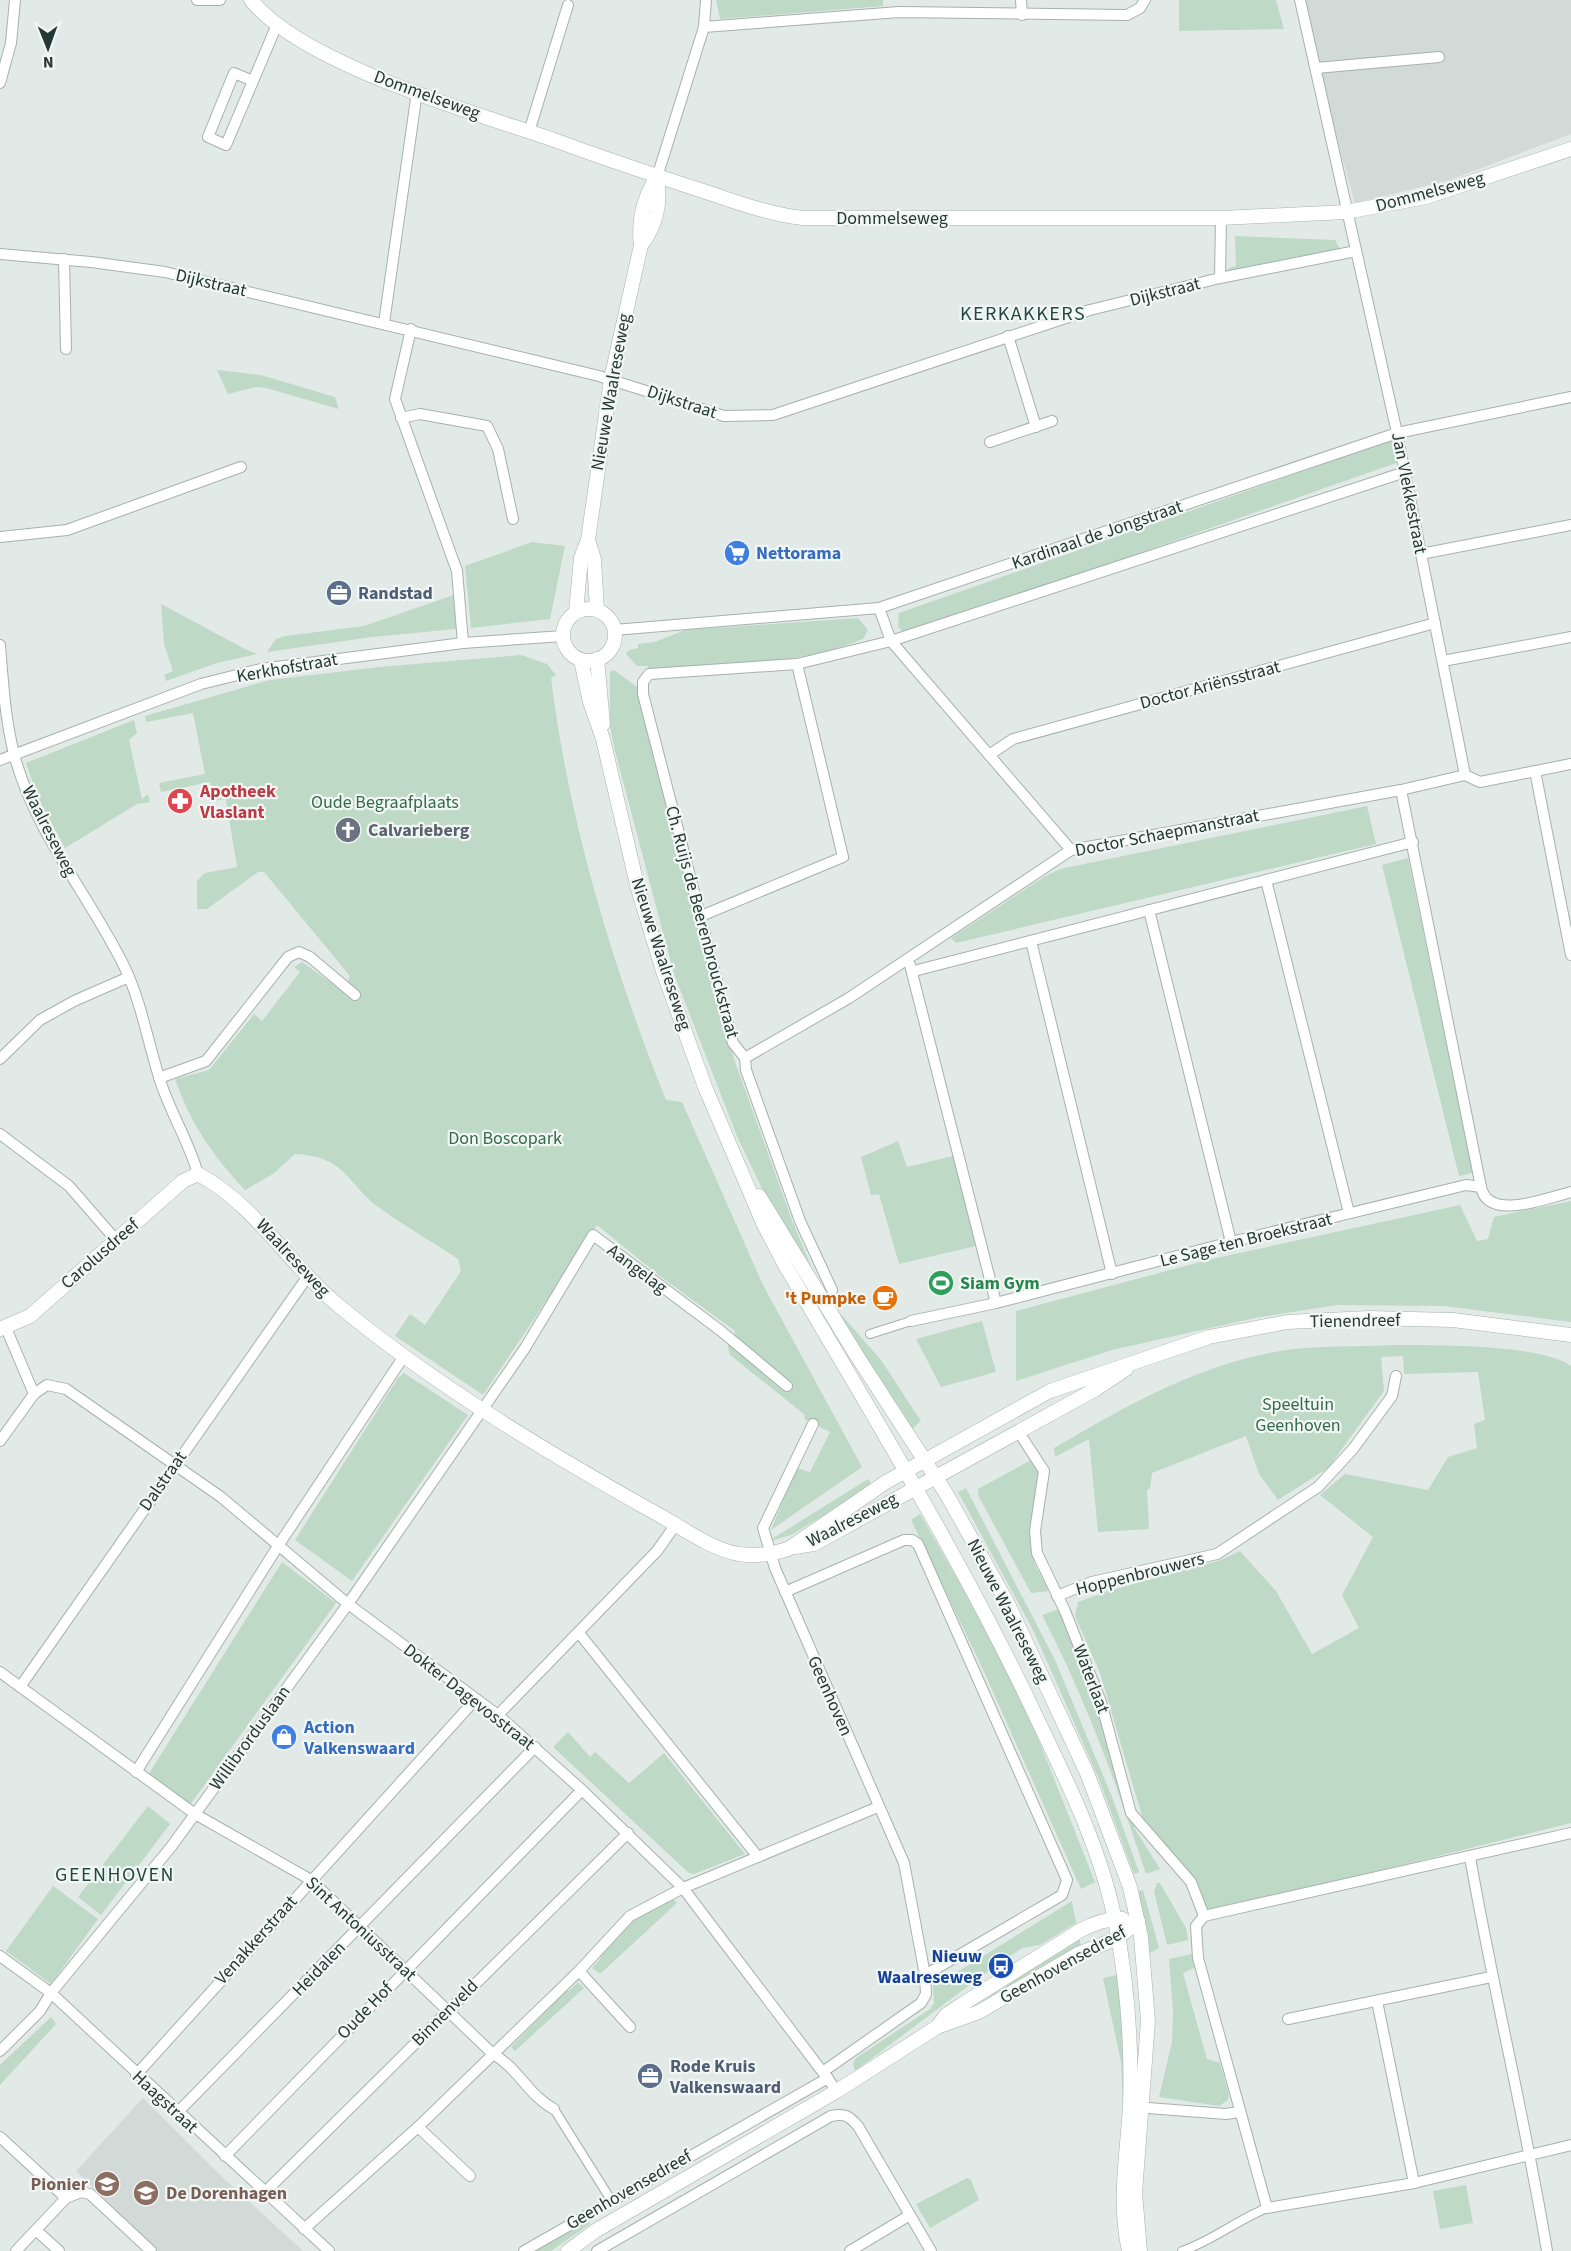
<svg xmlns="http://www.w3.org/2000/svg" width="1571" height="2251" font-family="'Source Sans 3',sans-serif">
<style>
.built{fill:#d1dad6}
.green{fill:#bed9c5}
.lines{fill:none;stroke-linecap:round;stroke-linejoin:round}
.pedestrian-casing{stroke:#a6b1ae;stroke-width:10}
.minor-casing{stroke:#a6b1ae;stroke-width:12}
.tertiary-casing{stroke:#a6b1ae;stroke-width:15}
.pedestrian{stroke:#fff;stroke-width:8}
.minor{stroke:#fff;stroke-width:10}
.tertiary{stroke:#fff;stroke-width:14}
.labels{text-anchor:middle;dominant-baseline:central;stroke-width:4.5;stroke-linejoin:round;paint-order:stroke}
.street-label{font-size:18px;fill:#253934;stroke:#f2f7f5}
.shop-label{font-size:18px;font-weight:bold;fill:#366cbe;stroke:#f2f7f5;text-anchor:start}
.service-label{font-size:18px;font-weight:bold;fill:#4e5e75;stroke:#f2f7f5;text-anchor:start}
.health-label{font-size:18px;font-weight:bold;fill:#be3a42;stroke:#f2f7f5;text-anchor:start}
.park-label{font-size:18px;fill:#346b49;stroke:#f2f7f5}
.worship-label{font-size:18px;font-weight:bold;fill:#5b616d;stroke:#f2f7f5;text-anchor:start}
.leisure-label{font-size:18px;font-weight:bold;fill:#27864d;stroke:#f2f7f5;text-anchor:start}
.food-label{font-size:18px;font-weight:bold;fill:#c56008;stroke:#f2f7f5;text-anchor:end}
.transit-label{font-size:18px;font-weight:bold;fill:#164399;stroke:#f2f7f5;text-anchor:end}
.education-label{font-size:18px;font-weight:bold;fill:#785e54;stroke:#f2f7f5;text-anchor:end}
.neighbourhood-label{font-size:20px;letter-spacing:1.5px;fill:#23493f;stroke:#f2f7f5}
</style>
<rect width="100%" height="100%" fill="#e2eae7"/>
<g class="built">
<path d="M1298,0H1571V134L1450,180L1355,203Z"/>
<path d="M143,2098L216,2171L303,2251H158L76,2171Z"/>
</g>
<g class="green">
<path d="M716,0H883V6L720,19Z"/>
<path d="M1179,0H1276L1284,29L1179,31Z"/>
<path d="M1235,236L1335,240L1340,249L1232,272L1227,269L1236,266Z"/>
<path d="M217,370L261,375L335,397L339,409L266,388L256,387L228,394Z"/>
<path d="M1392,440L1399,462L905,635L898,626L899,613Z"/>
<path d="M532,542L565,546L550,619L471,628L465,566Z"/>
<path d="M454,595L456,629L372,637L267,652L276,639L285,636L364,626Z"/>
<path d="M161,604L245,649L257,654L217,663L166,681L164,675L173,671L164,644Z"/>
<path d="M858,618L868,630L863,639C796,667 720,664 648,669V666H637L626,654L629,650L638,648V644L655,642L685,630Z"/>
<path d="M521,655L547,664L556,675L551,678C569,823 612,965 666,1100L682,1102L763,1285L862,1467L771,1530L796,1468L810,1472L830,1432L804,1419L805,1415L730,1355L727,1342L734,1336L735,1331L656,1273L597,1225L483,1395L395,1336L410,1314L425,1325L461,1271L458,1259C433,1242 406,1227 381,1209C345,1183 348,1157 295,1154L273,1174L245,1190C212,1155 191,1124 175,1079L209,1070L254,1014L262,1021L300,972L294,967L302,962L343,991L350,976L264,872H258L207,909H197V881L205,873L237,867L226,799L214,801L210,782L161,792L159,783L205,774L193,713L146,722L145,716L270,680L379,667Z"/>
<path d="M614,670L637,687L734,1059L793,1223L811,1266L831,1303L881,1360L921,1421L911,1430L777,1220L737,1136L674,974L615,751L610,726V672Z"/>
<path d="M134,720L137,733L129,740L142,799L148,794L150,802L137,804L65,848L38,798L26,763Z"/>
<path d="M1367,806L1376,844L956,943L951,938L1044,877L1060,869Z"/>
<path d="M1408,858L1470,1157L1473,1173L1459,1176L1382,865Z"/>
<path d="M898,1141L907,1167L953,1156L976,1246L899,1264L879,1194L871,1195L861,1157Z"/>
<path d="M1571,1201V1322L1444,1306L1337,1305L1255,1318L1112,1350L1016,1381V1311L1212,1259L1460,1205L1477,1241L1488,1239L1494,1217Z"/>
<path d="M982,1321L996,1372L941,1387L916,1339Z"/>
<path d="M1394,1345C1433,1345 1542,1344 1571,1366V1823L1209,1913L1147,1827L1142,1816L1100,1673L1075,1616L1078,1602L1108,1591L1221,1560L1240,1551L1276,1591L1312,1654L1359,1628L1342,1595L1373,1537L1320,1495L1345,1474L1428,1490L1448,1457L1477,1448L1474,1424L1485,1420L1478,1372L1404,1374L1403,1356L1381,1357L1384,1391L1328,1468L1278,1500L1259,1474L1246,1436L1152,1473L1150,1489L1147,1490L1149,1529L1098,1532L1089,1439L1055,1457L1054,1448C1126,1406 1197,1365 1280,1351C1317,1345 1357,1347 1394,1345Z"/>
<path d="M404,1373L468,1415L352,1581L295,1540L398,1378Z"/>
<path d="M1033,1459L1040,1472L1033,1553L1035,1565L1049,1591L1031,1593L978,1495V1489Z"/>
<path d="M868,1479L873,1486L791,1535L767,1542Z"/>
<path d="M966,1488L1055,1660L1112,1797L1139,1872L1134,1874L1098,1777L1034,1632L958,1492Z"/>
<path d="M920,1514L977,1613L1030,1718L1095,1882L1081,1889L981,1665L911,1520Z"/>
<path d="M282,1562L336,1603L190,1805L148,1775Z"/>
<path d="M1059,1609L1090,1679L1127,1807L1136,1831L1160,1869L1146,1874C1117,1785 1085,1697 1042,1615Z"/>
<path d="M568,1732L590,1757L595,1752L629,1783L664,1753L745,1854L694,1874L689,1873L553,1747Z"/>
<path d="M148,1806L170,1824L101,1915L78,1897Z"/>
<path d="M1157,1883H1160L1186,1928L1188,1940L1167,1945L1154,1891Z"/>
<path d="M53,1886L98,1919L51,1984L6,1951Z"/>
<path d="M1143,1890L1159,1948L1150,1953L1138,1891Z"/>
<path d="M672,1898L677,1903L600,1974L592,1968L601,1958L600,1956L642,1912Z"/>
<path d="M1072,1901L1076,1923L1040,1945L1022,1948L995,1966L855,2071L853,2063L856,2058L930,2009L934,2003L933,1984L964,1968Z"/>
<path d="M1079,1936L1081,1946L955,2016Z"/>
<path d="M1192,1954L1194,1968L1183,1973L1207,2059L1220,2063L1229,2095L1228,2100L1219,2106L1159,2097L1172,2042L1173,2011L1169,1959Z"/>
<path d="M1117,1975L1122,1996L1125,2107H1123L1121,2062L1103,1978Z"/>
<path d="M578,1982L584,1988L515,2051L511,2047L567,1990L569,1991Z"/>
<path d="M51,2017L56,2024L0,2085V2065Z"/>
<path d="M967,2178L971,2180L979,2200L930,2228L916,2204Z"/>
<path d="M1466,2185L1473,2223L1440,2229L1433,2191Z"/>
<path d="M588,2220L590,2224L551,2251H534Z"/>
</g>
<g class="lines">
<g class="pedestrian-casing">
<g id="pedestrian">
<path d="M870,1334L911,1321"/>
<path d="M554,2109L611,2200"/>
<path d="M1182,2251C1212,2241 1237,2220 1267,2208"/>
</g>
</g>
<g class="minor-casing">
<g id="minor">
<path d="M197,0H220"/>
<path d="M1021,0L1022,15"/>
<path d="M1300,0L1397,433L1465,775"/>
<path d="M704,27L899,12L1127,15L1140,8L1145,0"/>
<path d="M1316,68L1439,57"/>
<path d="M253,81L234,73L208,137L226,145L273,34L277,24"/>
<path d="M0,83L11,43L15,0"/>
<path d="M529,132L568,5"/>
<path d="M657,177L704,27L706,0"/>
<path d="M0,254L91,262L165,272L599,376L724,416L773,415L1090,310L1220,278L1356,251"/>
<path d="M64,259L66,349"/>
<path d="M1220,278L1221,218"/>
<path d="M384,323L417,92"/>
<path d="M411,329L395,399L457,571L463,643"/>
<path d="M1008,336L1036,427"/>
<path d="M401,418L420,414L487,426L498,449L513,519"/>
<path d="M990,442L1052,421"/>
<path d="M0,537L67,530L241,467"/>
<path d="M1421,554L1571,525"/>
<path d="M879,608L891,641L1071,850"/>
<path d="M614,630L879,608L1397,433L1571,397"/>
<path d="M0,645C3,682 5,718 14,754C34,831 88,894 123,964C141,1000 147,1039 159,1077C169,1111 189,1141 198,1174"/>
<path d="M1443,661L1571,637"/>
<path d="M989,755L1013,739L1435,623"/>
<path d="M0,760L201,684L261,669L463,643L563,636"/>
<path d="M1535,771L1571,955"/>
<path d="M1401,790L1481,1187"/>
<path d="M1266,880L1349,1213"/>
<path d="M1149,910L1231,1242"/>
<path d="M701,916L843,857L797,664"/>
<path d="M1031,941L1112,1274"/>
<path d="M910,965L996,1303"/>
<path d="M914,971L1413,842"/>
<path d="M745,1058L849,998L1071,850L1401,790L1465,775L1480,782L1571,764"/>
<path d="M0,1059L40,1020L74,1001L129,977"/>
<path d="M159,1078L206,1061L288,957L299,952L310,957L355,995"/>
<path d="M0,1134L69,1186L116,1240"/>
<path d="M832,1290L800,1221L746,1070L745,1058L733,1043L643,694V682L649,674L797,664L891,641L1405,472"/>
<path d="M911,1321L996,1303L1231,1242L1466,1185L1481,1187C1488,1222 1547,1198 1571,1192"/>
<path d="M34,1394L47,1385L66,1389L221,1497L348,1604L498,1715L582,1790L683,1888L837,2091"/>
<path d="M813,1424L763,1528L775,1568L904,1863L925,1975L926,1994L921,2003L824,2071"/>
<path d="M1018,1431L1044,1471L1035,1531L1037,1553L1065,1611L1101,1702L1131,1813L1191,1882L1204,1916"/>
<path d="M0,1441L34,1394L6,1328"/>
<path d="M785,1592L904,1540H912L918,1544L1067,1880L1062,1895L925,1975"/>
<path d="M1057,1596L1092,1582L1217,1554L1318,1487L1353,1449L1392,1396L1396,1376"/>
<path d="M579,1633L758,1857"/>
<path d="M0,1672L195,1814L311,1880L493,2054C518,2068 529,2096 554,2109"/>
<path d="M20,1687L308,1276"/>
<path d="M498,1715L657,1551L676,1524"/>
<path d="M136,1772L278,1546L404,1356"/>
<path d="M1470,1857C1493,1989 1525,2119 1547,2251"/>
<path d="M1204,1916L1196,1926L1198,1958L1267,2208L1414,2183L1571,2145"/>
<path d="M1204,1916L1571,1833"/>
<path d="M0,1956L51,1993L329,2251"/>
<path d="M579,1971L630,2027"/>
<path d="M1377,2001L1414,2183"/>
<path d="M1288,2019L1491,1977"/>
<path d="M0,2051L40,2011L51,1993L171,1847L348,1604L525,1348L593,1235L721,1331L787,1386"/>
<path d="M136,2075L475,1700"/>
<path d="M1135,2107L1226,2114L1239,2112"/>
<path d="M177,2113L535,1747"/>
<path d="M418,2127L470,2176"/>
<path d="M0,2137L66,2198"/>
<path d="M225,2156L582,1790"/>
<path d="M264,2193L628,1833"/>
<path d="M304,2229L418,2127L579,1971L630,1916L683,1888L878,1807"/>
<path d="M37,2231L59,2251"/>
<path d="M16,2251L66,2198L81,2192L90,2194L151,2251"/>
<path d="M524,2251L828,2078"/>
<path d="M597,2251L831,2116C845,2113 849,2116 858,2126L931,2251"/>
<path d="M850,2251L910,2215"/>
</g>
</g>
<g class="tertiary-casing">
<g id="tertiary">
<path d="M251,0C303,65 476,113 557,141C605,159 654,175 703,191C737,202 767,214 803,218H1221L1346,212L1426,197L1571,149"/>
<path d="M641,245C657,225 661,202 657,177"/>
<path d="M588,540L594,559L597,610"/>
<circle cx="589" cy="635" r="26"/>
<path d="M576,612L581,558L588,540L611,379L641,245C638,221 644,197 657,177"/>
<path d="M597,659L603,724"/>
<path d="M581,660L590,702L603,739L638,889L663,971L705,1087L764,1225L785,1265C873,1416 966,1566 1040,1725C1070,1787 1101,1851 1115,1920C1127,1980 1132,2045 1130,2107C1127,2155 1118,2203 1129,2251"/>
<path d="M759,1196L857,1356L947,1495L1008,1604L1087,1773L1130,1887L1141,1937L1148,2021L1135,2193L1140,2251"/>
<path d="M0,1329L30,1316L183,1181L198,1174C256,1205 289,1265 339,1306C435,1385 542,1449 650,1510C675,1523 711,1550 739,1554C755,1557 772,1554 788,1549L886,1482L1050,1391L1209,1337L1287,1322L1369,1318L1453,1320L1571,1335"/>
<path d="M795,1547L814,1544L1096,1389L1126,1369"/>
<path d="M938,2026L946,2015L961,2005L1081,1930C1094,1923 1108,1918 1123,1919"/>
<path d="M568,2251L595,2231L837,2091L937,2027L979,2012L1078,1954L1118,1938L1138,1921"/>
</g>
</g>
<use href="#pedestrian" class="pedestrian"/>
<use href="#minor" class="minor"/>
<use href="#tertiary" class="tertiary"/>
</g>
<defs>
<g id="supermarket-disc" transform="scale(1.35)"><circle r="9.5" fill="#3f7fe0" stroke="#f2f7f5"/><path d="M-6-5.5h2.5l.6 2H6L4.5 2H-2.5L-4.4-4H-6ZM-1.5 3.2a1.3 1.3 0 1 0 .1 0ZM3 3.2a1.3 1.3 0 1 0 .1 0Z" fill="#fff"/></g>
<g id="office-disc" transform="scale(1.35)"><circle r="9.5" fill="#5c6f8a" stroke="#f2f7f5"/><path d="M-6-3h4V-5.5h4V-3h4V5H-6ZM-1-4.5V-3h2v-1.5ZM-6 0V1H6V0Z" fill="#fff"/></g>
<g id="pharmacy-disc" transform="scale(1.35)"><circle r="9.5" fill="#e0444e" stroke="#f2f7f5"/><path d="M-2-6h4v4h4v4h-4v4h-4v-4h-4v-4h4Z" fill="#fff"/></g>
<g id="church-disc" transform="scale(1.35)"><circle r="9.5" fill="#6b7280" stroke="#f2f7f5"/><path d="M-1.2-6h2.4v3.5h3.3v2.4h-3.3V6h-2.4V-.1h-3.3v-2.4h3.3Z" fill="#fff"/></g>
<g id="stadium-disc" transform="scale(1.35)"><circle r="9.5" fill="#2e9e5b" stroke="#f2f7f5"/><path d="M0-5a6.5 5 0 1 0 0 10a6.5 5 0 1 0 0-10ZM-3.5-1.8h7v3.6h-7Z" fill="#fff"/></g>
<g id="cafe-disc" transform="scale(1.35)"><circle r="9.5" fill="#e8710a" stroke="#f2f7f5"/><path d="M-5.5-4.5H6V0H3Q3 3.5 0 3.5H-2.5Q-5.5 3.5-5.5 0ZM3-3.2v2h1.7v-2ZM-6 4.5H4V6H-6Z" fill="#fff"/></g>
<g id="shop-disc" transform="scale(1.35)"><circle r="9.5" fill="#3f7fe0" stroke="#f2f7f5"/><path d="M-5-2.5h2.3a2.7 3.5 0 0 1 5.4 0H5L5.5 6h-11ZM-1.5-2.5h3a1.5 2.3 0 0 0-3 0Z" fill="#fff"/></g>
<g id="bus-disc" transform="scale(1.35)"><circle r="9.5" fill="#1a4fb4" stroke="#f2f7f5"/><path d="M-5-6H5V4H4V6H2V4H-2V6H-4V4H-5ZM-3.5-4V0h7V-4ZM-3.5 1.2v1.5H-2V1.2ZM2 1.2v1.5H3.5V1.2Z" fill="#fff"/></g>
<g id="school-disc" transform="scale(1.35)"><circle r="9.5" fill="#8d6e63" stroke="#f2f7f5"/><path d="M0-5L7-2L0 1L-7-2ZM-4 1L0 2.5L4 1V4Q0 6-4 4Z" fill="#fff"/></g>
</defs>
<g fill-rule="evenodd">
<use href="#supermarket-disc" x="737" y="553"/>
<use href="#office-disc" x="339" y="593"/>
<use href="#pharmacy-disc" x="180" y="801"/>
<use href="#church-disc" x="348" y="830"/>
<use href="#stadium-disc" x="941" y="1283"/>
<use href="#cafe-disc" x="885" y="1298"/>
<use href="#shop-disc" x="284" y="1737"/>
<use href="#bus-disc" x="1001" y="1966"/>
<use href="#office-disc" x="650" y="2076"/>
<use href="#school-disc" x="107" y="2184"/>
<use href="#school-disc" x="146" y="2193"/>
</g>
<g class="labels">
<g class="street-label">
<text transform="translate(427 95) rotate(20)">Dommelseweg</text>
<text transform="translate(1430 192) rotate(-15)">Dommelseweg</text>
<text x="892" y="218">Dommelseweg</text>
<text transform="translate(211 283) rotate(13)">Dijkstraat</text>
<text transform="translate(1165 292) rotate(-14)">Dijkstraat</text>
<text transform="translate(611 392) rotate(-80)">Nieuwe Waalreseweg</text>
<text transform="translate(682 402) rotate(18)">Dijkstraat</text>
<text transform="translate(1409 493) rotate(79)">Jan Vlekkestraat</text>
<text transform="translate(1097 535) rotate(-19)">Kardinaal de Jongstraat</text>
<text transform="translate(287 668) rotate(-10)">Kerkhofstraat</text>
<text transform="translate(1210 685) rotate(-15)">Doctor Ariënsstraat</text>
<text transform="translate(49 831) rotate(63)">Waalreseweg</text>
<text transform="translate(1167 833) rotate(-11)">Doctor Schaepmanstraat</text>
<text transform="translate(702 922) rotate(75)">Ch. Ruijs de Beerenbrouckstraat</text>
<text transform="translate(661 954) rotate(72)">Nieuwe Waalreseweg</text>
<text transform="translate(1246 1240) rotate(-14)">Le Sage ten Broekstraat</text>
<text transform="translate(100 1254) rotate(-41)">Carolusdreef</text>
<text transform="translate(293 1258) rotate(47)">Waalreseweg</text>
<text transform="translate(637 1269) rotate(37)">Aangelag</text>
<text transform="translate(1355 1321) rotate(-1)">Tienendreef</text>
<text transform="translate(163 1481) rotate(-55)">Dalstraat</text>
<text transform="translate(852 1520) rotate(-27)">Waalreseweg</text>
<text transform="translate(1140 1574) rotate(-14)">Hoppenbrouwers</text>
<text transform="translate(1008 1611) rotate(63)">Nieuwe Waalreseweg</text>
<text transform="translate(1091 1679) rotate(69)">Waterlaat</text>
<text transform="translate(830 1696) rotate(66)">Geenhoven</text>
<text transform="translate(469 1697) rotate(38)">Dokter Dagevosstraat</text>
<text transform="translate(250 1738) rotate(-54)">Willibrorduslaan</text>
<text transform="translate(361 1929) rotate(43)">Sint Antoniusstraat</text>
<text transform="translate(256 1940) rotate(-48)">Venakkerstraat</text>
<text transform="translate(1063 1965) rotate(-29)">Geenhovensedreef</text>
<text transform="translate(319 1969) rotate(-46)">Heidalen</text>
<text transform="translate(365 2011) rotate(-46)">Oude Hof</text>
<text transform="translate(445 2013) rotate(-45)">Binnenveld</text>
<text transform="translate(165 2102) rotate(43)">Haagstraat</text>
<text transform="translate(629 2190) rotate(-30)">Geenhovensedreef</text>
</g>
<g class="shop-label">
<text x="756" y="553">Nettorama</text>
<text x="304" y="1727">Action<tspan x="304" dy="21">Valkenswaard</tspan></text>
</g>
<g class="service-label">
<text x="358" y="593">Randstad</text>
<text x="670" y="2066">Rode Kruis<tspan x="670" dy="21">Valkenswaard</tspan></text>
</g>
<g class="health-label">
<text x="200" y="791">Apotheek<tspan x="200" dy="21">Vlaslant</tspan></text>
</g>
<g class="park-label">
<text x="385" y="802">Oude Begraafplaats</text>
<text x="505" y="1138">Don Boscopark</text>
<text x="1298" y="1404">Speeltuin<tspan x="1298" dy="21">Geenhoven</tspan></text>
</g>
<g class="worship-label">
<text x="368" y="830">Calvarieberg</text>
</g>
<g class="leisure-label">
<text x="960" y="1283">Siam Gym</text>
</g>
<g class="food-label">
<text x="866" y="1298">'t Pumpke</text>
</g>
<g class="transit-label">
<text x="982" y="1956">Nieuw<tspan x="982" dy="21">Waalreseweg</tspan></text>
</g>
<g class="education-label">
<text x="88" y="2184">Pionier</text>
<text x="166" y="2193" text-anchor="start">De Dorenhagen</text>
</g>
<g class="neighbourhood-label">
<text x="1023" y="314">KERKAKKERS</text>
<text x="115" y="1875">GEENHOVEN</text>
</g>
</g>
<g transform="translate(48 48) rotate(179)" stroke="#f2f7f5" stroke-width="4.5" paint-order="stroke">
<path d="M0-4.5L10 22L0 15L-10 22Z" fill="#253934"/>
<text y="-9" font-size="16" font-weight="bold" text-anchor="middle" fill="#253934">N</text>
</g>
</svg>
